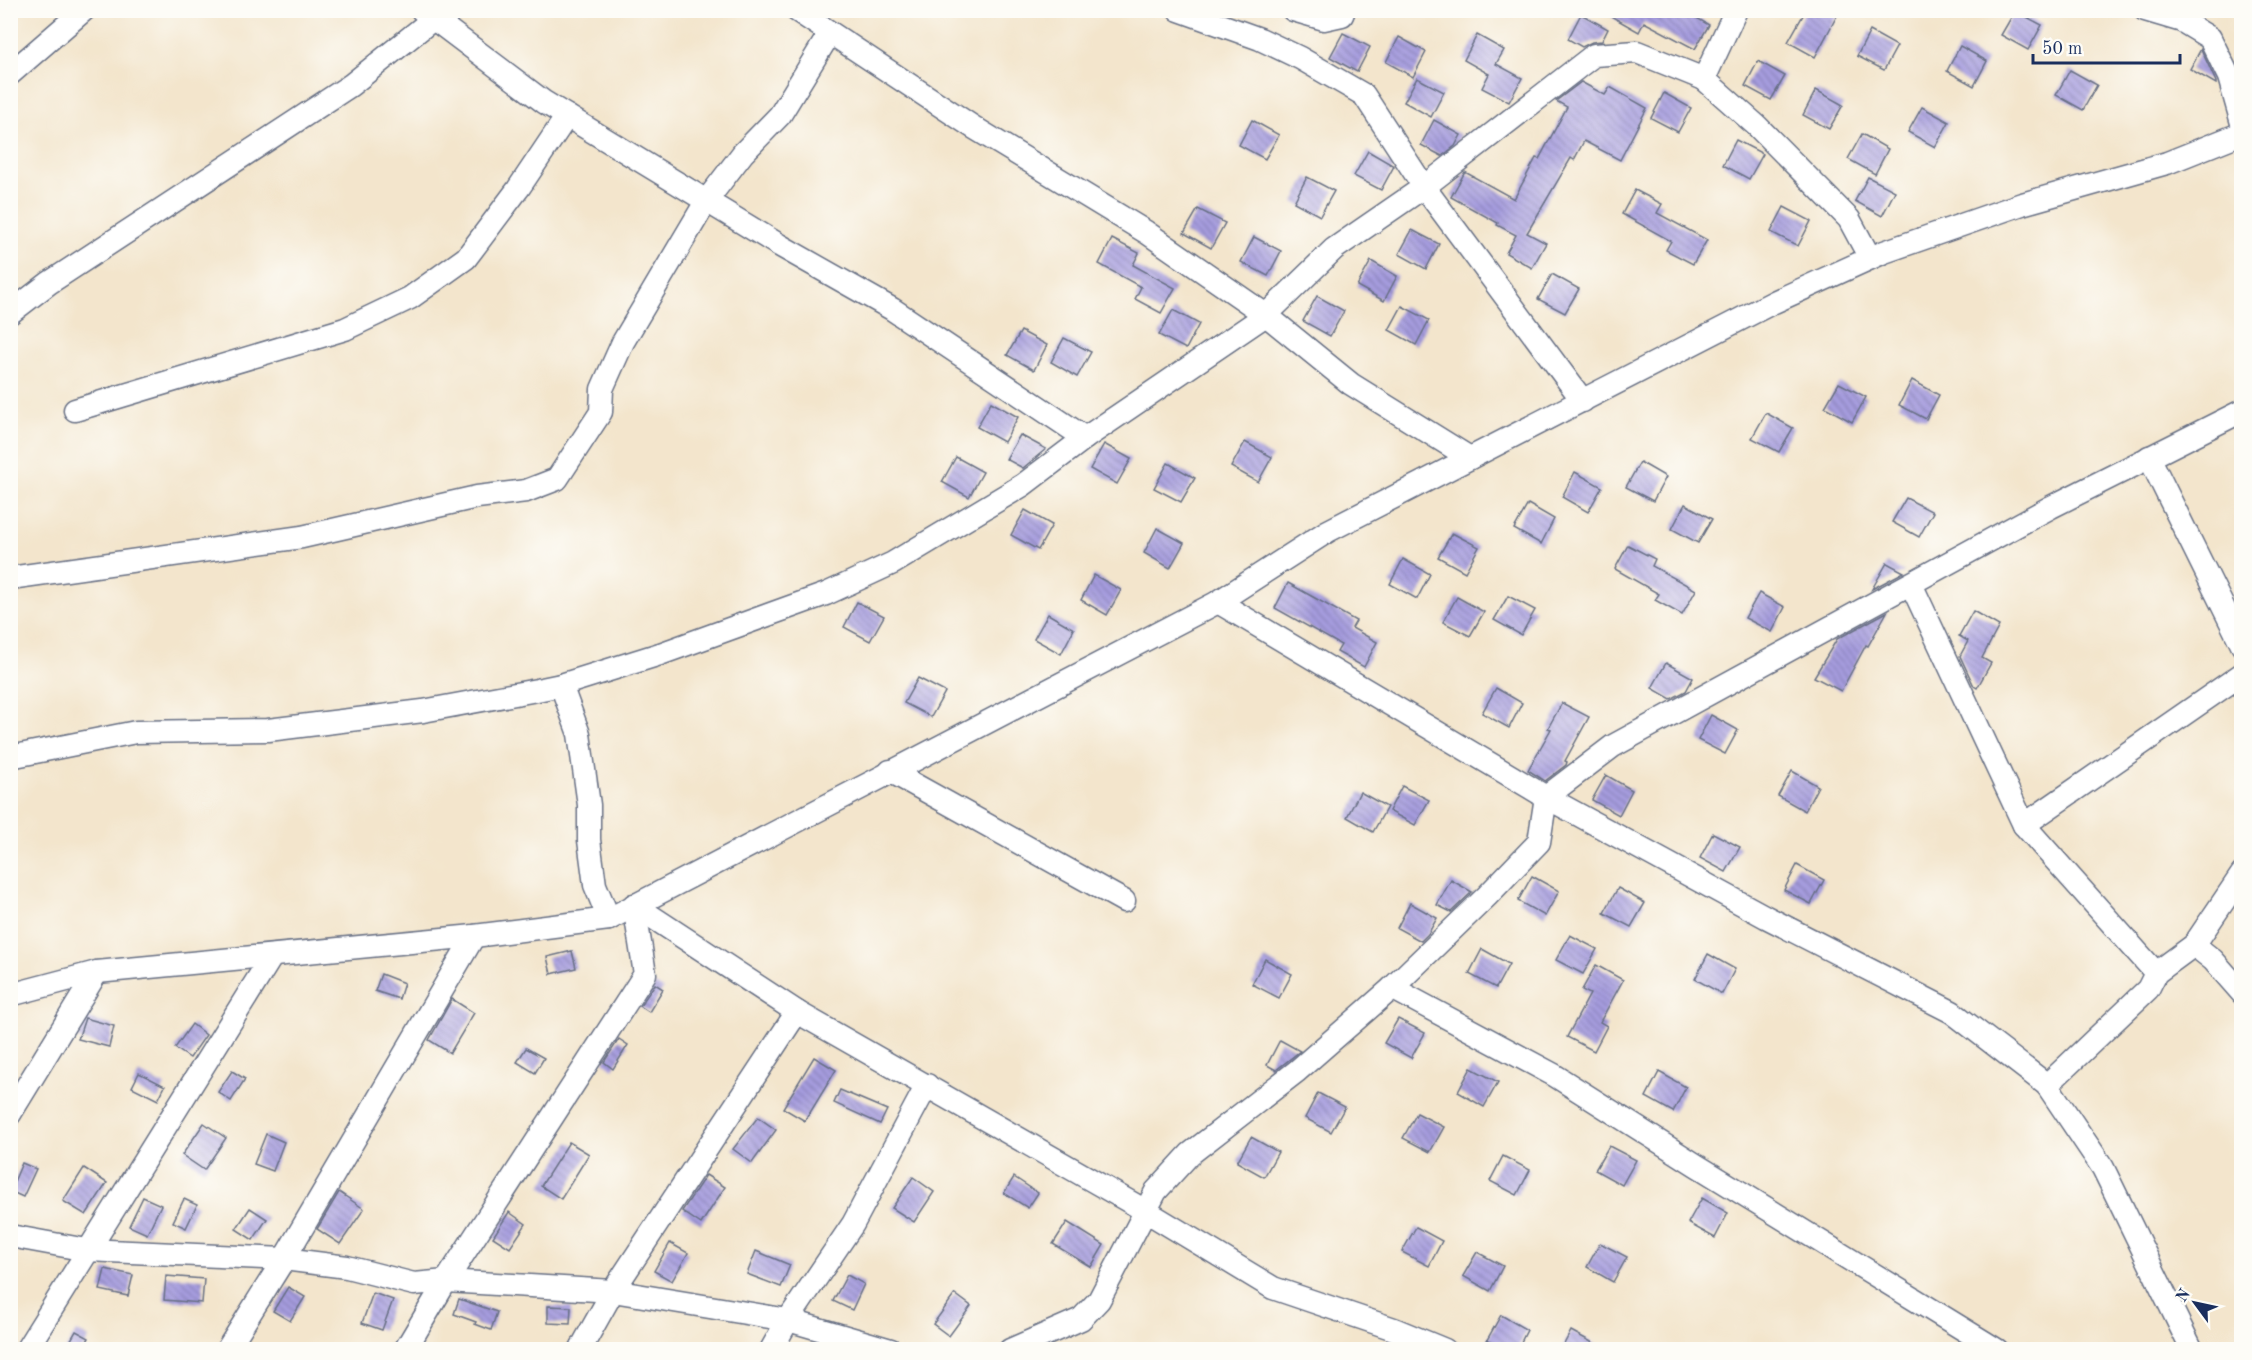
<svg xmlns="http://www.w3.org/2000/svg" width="2252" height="1360" font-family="'Old Standard TT',serif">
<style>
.building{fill:url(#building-back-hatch)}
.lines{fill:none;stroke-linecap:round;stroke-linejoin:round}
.minor-casing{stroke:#676f84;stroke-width:25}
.minor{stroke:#fff;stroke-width:22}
</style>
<defs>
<pattern id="building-back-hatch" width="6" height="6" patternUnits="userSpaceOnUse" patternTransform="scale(1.5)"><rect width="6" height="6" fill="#a69cde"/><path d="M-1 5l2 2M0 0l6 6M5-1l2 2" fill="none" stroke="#8680b7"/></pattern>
</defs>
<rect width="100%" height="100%" fill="#fdfcf7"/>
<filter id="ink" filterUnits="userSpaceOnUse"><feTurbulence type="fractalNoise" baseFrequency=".0167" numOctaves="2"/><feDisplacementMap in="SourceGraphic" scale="12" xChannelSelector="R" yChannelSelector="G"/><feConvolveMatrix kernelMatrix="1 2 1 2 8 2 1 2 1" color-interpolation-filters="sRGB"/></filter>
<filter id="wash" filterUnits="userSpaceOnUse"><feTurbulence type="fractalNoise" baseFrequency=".008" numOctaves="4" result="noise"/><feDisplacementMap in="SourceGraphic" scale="24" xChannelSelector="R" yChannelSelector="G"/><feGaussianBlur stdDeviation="1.35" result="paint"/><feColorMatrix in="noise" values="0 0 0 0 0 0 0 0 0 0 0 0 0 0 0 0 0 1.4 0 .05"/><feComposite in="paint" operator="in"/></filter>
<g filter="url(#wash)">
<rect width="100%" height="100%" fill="#f3e5cc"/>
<g id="blocks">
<g class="building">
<path d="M1600,10H1683L1709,25L1695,49L1644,22L1639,32Z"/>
<path d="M1806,10H1840L1815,57L1788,42Z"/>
<path d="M2015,11L2042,25L2028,50L2001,35Z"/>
<path d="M1581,14L1608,29L1602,41L1592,42L1582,47L1568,39Z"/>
<path d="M1870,31L1897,46L1884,70L1857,56Z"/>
<path d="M1343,33L1370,47L1357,72L1330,57Z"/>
<path d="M1477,35L1504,50L1496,64L1522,78L1509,102L1482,88L1489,74L1464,60Z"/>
<path d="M1399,37L1426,52L1413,77L1386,62Z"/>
<path d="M1960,46L1987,61L1974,86L1947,71Z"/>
<path d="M2201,49L2216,82V84L2190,69Z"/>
<path d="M1758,61L1785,76L1771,100L1745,86Z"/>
<path d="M2070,70L2097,85L2083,110L2056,95Z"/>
<path d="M1417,78L1444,92L1431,117L1404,102Z"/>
<path d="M1581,82L1605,95L1610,87L1647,108L1620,160L1584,141L1574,160L1571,158L1527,233L1546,243L1532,268L1506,253L1516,235L1497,225L1498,223L1451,197L1465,172L1514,199L1536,158L1539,159L1567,107L1556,101Z"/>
<path d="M1816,90L1843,105L1829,129L1803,115Z"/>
<path d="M1664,93L1691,108L1678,132L1651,118Z"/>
<path d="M1922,107L1949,122L1935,147L1908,132Z"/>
<path d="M1252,120L1279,135L1265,159L1239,145Z"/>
<path d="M1434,120L1461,135L1455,146L1442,156L1421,145Z"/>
<path d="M1862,134L1888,149L1875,174L1848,159Z"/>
<path d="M1736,140L1763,154L1749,179L1723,165Z"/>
<path d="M1368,151L1394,166L1381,190L1354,176Z"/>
<path d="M1307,177L1334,191L1320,216L1294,202Z"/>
<path d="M1868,177L1895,191L1882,216L1855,201Z"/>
<path d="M1635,190L1662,204L1657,213L1707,240L1693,264L1666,250L1671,241L1622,214Z"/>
<path d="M1784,207L1811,221L1798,246L1771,232Z"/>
<path d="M1198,209L1225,223L1211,248L1184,233Z"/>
<path d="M1412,230L1439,244L1426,269L1399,254Z"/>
<path d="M1254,237L1281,251L1268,276L1241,262Z"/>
<path d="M1112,239L1139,253L1133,265L1175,288L1161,313L1135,299L1141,287L1099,264Z"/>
<path d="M1371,261L1397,276L1384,301L1357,286Z"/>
<path d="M1552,274L1579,289L1565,313L1538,299Z"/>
<path d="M1317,296L1344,311L1330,336L1303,321Z"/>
<path d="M1402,306L1429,320L1416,345L1389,330Z"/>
<path d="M1173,310L1199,324L1186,349L1159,335Z"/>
<path d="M1021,331L1047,345L1034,370L1007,355Z"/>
<path d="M1064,338L1091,352L1077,377L1051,362Z"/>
<path d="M1912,380L1939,395L1926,419L1899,405Z"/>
<path d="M1839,383L1866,397L1852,422L1825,407Z"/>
<path d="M991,402L1018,417L1004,442L977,427Z"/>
<path d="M1766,413L1793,428L1779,452L1752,438Z"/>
<path d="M1020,435L1046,449L1023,468L1006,459Z"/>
<path d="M1245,442L1272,457L1258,482L1231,467Z"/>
<path d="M1104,444L1131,459L1117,484L1090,469Z"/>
<path d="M956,457L983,472L969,497L942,482Z"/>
<path d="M1640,462L1666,477L1653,501L1626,487Z"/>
<path d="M1168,463L1195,478L1181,502L1154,488Z"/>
<path d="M1575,472L1602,487L1588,512L1562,497Z"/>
<path d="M1906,498L1933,512L1919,537L1892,522Z"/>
<path d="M1528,504L1554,519L1541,544L1514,529Z"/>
<path d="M1685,504L1712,519L1698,543L1672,529Z"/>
<path d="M1025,510L1052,525L1038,550L1011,535Z"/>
<path d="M1157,528L1184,543L1170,568L1144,553Z"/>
<path d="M1452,533L1479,547L1465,572L1438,557Z"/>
<path d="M1628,545L1655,559L1652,566L1696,590L1682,615L1655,600L1659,594L1615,569Z"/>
<path d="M1403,559L1430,574L1417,599L1390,584Z"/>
<path d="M1887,563L1904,572L1872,589Z"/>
<path d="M1094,575L1121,590L1107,615L1081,600Z"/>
<path d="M1288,583L1356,621L1352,628L1377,642L1364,667L1337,652L1341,645L1275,608Z"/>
<path d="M1759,593L1785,607L1772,632L1745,618Z"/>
<path d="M1508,596L1535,610L1521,635L1494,620Z"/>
<path d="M1457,597L1484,612L1470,636L1443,622Z"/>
<path d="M857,602L884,616L870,641L844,627Z"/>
<path d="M1973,611L1999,626L1982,658L1991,663L1977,688L1974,686L1960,656L1968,641L1959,636Z"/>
<path d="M1887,612L1868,646L1866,645L1841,691L1814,677L1837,639Z"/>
<path d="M1048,614L1074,629L1061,654L1034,639Z"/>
<path d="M1666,663L1693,678L1686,691L1671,699L1652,688Z"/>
<path d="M918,678L945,692L931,717L904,703Z"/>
<path d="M1496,688L1522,703L1509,728L1482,713Z"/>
<path d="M1562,703L1589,717L1565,761L1567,762L1566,765L1545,781L1528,770L1551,729L1548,728Z"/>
<path d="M1711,715L1738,730L1725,754L1698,740Z"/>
<path d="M1792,771L1818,786L1805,811L1778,796Z"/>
<path d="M1606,775L1632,790L1619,815L1592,800Z"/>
<path d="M1402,786L1429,800L1415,825L1389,811Z"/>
<path d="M1360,792L1387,807L1373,832L1347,817Z"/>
<path d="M1713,833L1740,847L1726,872L1700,858Z"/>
<path d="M1797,865L1824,880L1811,904L1784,890Z"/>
<path d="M1532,876L1559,891L1545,916L1518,901Z"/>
<path d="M1451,880L1472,892L1451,912L1437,905Z"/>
<path d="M1618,888L1645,903L1631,927L1604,913Z"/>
<path d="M1410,903L1437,918L1428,934L1421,941L1397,928Z"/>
<path d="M1570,935L1597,949L1583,974L1556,960Z"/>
<path d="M1482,949L1509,964L1496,988L1469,974Z"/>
<path d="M572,951L576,968L551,974L547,957Z"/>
<path d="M1708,954L1735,969L1722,994L1695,979Z"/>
<path d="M1265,959L1292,974L1279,998L1252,984Z"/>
<path d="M1596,965L1623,980L1600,1022L1607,1026L1594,1051L1567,1037L1590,994L1582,990Z"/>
<path d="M381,974L404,983L399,999L375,991Z"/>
<path d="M655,984L663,989L649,1012L640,1006Z"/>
<path d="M452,999L474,1013L450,1053L429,1040Z"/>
<path d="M85,1018L114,1026L109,1047L78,1039Z"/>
<path d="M1398,1019L1425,1033L1411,1058L1384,1043Z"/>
<path d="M192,1024L206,1035L190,1058L175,1048Z"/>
<path d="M619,1039L628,1045L613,1069L604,1062Z"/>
<path d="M1280,1040L1300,1051L1276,1070L1267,1065Z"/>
<path d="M526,1048L544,1058L535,1073L517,1062Z"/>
<path d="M814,1057L836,1070L805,1121L783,1108Z"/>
<path d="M1471,1068L1498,1082L1484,1107L1458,1092Z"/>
<path d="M232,1071L245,1079L231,1101L218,1092Z"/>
<path d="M1659,1072L1686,1087L1673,1112L1646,1097Z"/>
<path d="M139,1073L165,1086L158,1100L132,1087Z"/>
<path d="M840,1090L887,1110L880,1124L834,1103Z"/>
<path d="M1318,1093L1345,1107L1331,1132L1305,1118Z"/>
<path d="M1417,1113L1444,1127L1430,1152L1403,1138Z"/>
<path d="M758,1117L776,1130L752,1163L733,1149Z"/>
<path d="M204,1123L226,1138L204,1170L182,1155Z"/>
<path d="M266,1134L284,1142L273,1171L254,1164Z"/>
<path d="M1251,1137L1278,1152L1264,1177L1237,1162Z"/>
<path d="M569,1142L589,1154L561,1199L541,1186Z"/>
<path d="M1609,1146L1636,1160L1622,1185L1595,1170Z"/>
<path d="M1503,1156L1530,1170L1517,1195L1490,1181Z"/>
<path d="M22,1163L36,1169L23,1197L10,1191Z"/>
<path d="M84,1168L107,1183L86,1215L63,1201Z"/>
<path d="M706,1175L725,1187L701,1224L682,1211Z"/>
<path d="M913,1177L934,1192L914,1222L892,1208Z"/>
<path d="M1014,1177L1038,1193L1028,1208L1004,1193Z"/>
<path d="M339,1192L364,1209L340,1244L317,1229Z"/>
<path d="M143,1197L161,1205L147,1234L129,1226Z"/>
<path d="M1702,1198L1728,1213L1715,1238L1688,1223Z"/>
<path d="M184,1199L197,1205L186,1228L173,1222Z"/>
<path d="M250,1208L267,1219L253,1240L236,1229Z"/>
<path d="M509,1212L526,1224L510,1248L493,1237Z"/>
<path d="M1067,1222L1104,1245L1091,1267L1053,1244Z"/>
<path d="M1416,1227L1442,1241L1429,1266L1402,1252Z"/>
<path d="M670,1243L688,1253L672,1281L654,1271Z"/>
<path d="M1600,1243L1627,1257L1613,1282L1587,1267Z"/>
<path d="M756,1251L790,1265L781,1287L747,1274Z"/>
<path d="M1477,1252L1503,1266L1490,1291L1463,1276Z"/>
<path d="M105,1269L133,1275L128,1296L100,1290Z"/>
<path d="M847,1275L864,1284L852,1310L833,1301Z"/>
<path d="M166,1276L204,1279L202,1303L164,1300Z"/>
<path d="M288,1287L305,1297L290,1321L273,1311Z"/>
<path d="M373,1293L393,1300L382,1330L362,1323Z"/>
<path d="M955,1294L971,1306L949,1336L933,1324Z"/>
<path d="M459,1299L497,1312L491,1330L475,1324L476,1322L454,1314Z"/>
<path d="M548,1306L571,1307L570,1324L548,1323Z"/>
<path d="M1501,1315L1527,1330L1517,1350H1504L1487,1340Z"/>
<path d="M76,1331L89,1338L82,1350H65Z"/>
<path d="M1571,1331L1606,1350H1561Z"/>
</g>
</g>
</g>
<g filter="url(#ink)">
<use href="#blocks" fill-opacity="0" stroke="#676f84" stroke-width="1.5"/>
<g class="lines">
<g class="minor-casing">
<g id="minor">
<path d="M422,10L544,102L779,245L892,309L1085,438"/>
<path d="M796,10L973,127L1146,232L1266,315L1351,384L1470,458"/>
<path d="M1179,10L1260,39L1300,58L1364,95L1424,187L1583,401"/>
<path d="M1293,10L1324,19L1342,15L1344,10"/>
<path d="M2145,10L2182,21L2210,38L2229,77L2242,123"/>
<path d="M10,74L84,10"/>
<path d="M1704,79L1757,126L1849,219L1870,258"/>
<path d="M10,313L49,283L351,85L433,19L441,10"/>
<path d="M75,410L345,329L410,298L466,258L518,189L567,116"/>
<path d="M2149,457L2242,645"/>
<path d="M10,578L302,537L477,497L526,491L557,479L601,412L602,389L623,342L707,200L743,153L780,115L830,33"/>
<path d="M1911,584L2024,825L2156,973"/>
<path d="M1218,602L1546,797L1613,746L2051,507L2242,411"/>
<path d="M561,685L579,734L589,805V840L595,885L609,919"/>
<path d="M10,757L136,732L268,730L423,711L537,690L561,685L660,654L826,594L893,563L1023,485L1085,438L1266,315L1334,249L1424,187L1594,55L1637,52L1704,79L1736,10"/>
<path d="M890,771L1124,901"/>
<path d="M2024,825L2242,674"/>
<path d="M634,905L797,1012L1144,1210L1273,1288L1394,1329L1445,1350"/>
<path d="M2194,945L2213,960L2242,993"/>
<path d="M1392,988L1554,1075L1696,1165L1997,1350"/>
<path d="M10,995L97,972L474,936L609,919L1218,602L1328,531L1774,302L1884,252L2022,204L2167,163L2242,133"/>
<path d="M10,1114L97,972"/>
<path d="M10,1236L87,1250L284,1259L347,1267L414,1284L446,1281L613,1291L788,1320L891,1350"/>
<path d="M26,1350L272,956"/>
<path d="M227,1350L284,1259L474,936"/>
<path d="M405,1350L446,1281L645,974L634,905"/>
<path d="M580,1350L613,1291L797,1012"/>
<path d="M771,1350L788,1320L853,1224L927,1085"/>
<path d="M1010,1350L1081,1319L1099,1300L1156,1191L1190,1154L1297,1071L1392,988L1487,896L1539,842L1546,797L1766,917L1952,1012L2047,1085"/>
<path d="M2192,1350L2103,1168L2047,1085L2148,989L2156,973L2194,945L2242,874"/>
</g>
</g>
<use href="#minor" class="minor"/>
</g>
</g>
<rect width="2252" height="1360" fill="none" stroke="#fdfcf7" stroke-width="36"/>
<g transform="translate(2195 1303) rotate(303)" stroke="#fdfcf7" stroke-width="4.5" paint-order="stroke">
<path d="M0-4.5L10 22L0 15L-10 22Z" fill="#1b2f5e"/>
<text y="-9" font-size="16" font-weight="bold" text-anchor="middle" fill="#1b2f5e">N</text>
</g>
<path d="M2033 54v9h147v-9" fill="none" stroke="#1b2f5e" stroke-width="3"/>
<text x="2042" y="54" font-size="18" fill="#1b2f5e" stroke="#fdfcf7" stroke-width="4.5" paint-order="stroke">50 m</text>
</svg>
